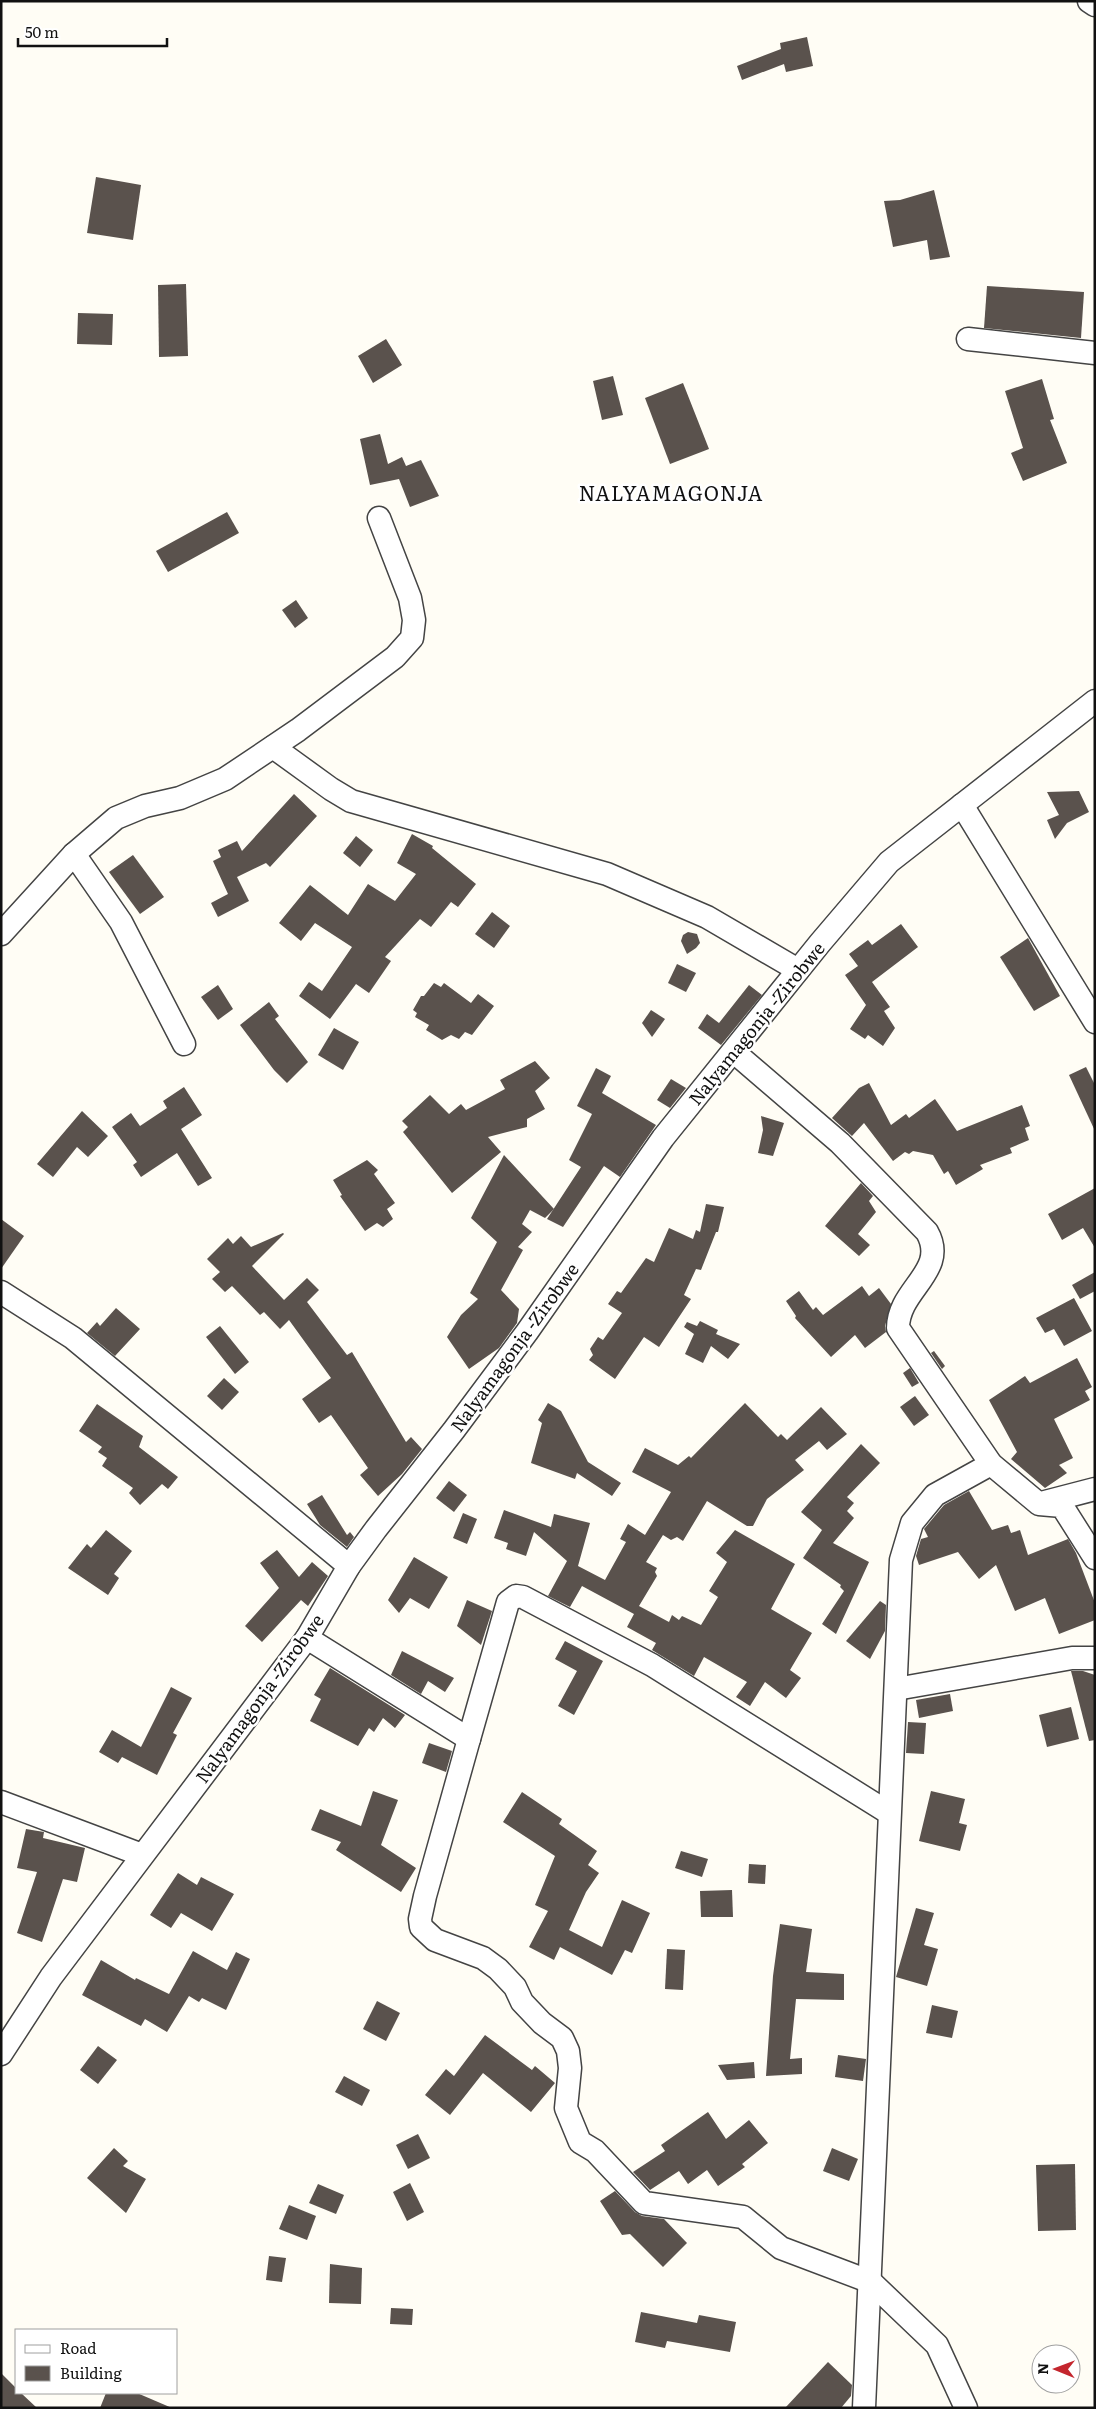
<svg xmlns="http://www.w3.org/2000/svg" width="1096" height="2409" font-family="Literata,serif">
<style>
.building{fill:#5a524d}
.lines{fill:none;stroke-linecap:round;stroke-linejoin:round}
.street-casing{stroke:#444;stroke-width:25}
.street{stroke:#fff;stroke-width:22}
.labels{text-anchor:middle;dominant-baseline:central;stroke-width:5;stroke-linejoin:round;paint-order:stroke}
.street-label{font-size:18px;fill:#111;stroke:#fff}
.quarter-label{font-size:20px;letter-spacing:1px;fill:#111;stroke:#fff}
</style>
<rect width="100%" height="100%" fill="#fffdf5"/>
<g class="building">
<path d="M807,37L813,66L786,72L784,64L742,80L737,66L781,49L780,43Z"/>
<path d="M96,177L141,185L133,240L87,233Z"/>
<path d="M934,190L950,257L930,260L927,240L893,247L884,201L900,200Z"/>
<path d="M186,284L188,356L159,357L158,285Z"/>
<path d="M987,286L1084,292L1081,338L984,328Z"/>
<path d="M78,313L113,314L112,345L77,344Z"/>
<path d="M386,339L402,365L373,383L358,356Z"/>
<path d="M613,376L623,415L602,420L593,381Z"/>
<path d="M1042,379L1054,419L1050,420L1067,463L1023,481L1011,453L1023,448L1005,391Z"/>
<path d="M683,383L709,449L670,464L645,398Z"/>
<path d="M380,434L388,464L402,457L406,466L421,460L439,496L410,507L399,479L370,485L360,439Z"/>
<path d="M227,512L239,533L168,572L156,551Z"/>
<path d="M296,600L308,618L295,628L282,610Z"/>
<path d="M1079,791L1089,812L1067,823L1055,839L1047,820L1059,815L1047,792Z"/>
<path d="M294,794L317,816L270,867L266,863L237,877L249,901L218,917L211,903L228,894L213,861L221,857L218,850L237,841L242,851Z"/>
<path d="M412,834L433,846L432,848L476,884L458,907L451,902L431,927L420,919L385,957L391,961L369,993L356,984L330,1019L299,996L309,982L322,991L352,947L315,923L301,941L279,923L310,885L348,915L368,884L395,901L416,874L397,863Z"/>
<path d="M356,836L373,850L360,867L343,853Z"/>
<path d="M133,855L164,897L140,914L109,872Z"/>
<path d="M492,912L510,926L494,948L475,934Z"/>
<path d="M901,924L918,947L872,982L890,1007L884,1011L895,1028L883,1046L868,1035L865,1039L850,1029L866,1005L845,975L858,966L849,954L868,940L872,945Z"/>
<path d="M688,932L697,934L700,943L696,948L687,954L681,941L683,935Z"/>
<path d="M1028,938L1060,996L1034,1011L1000,957Z"/>
<path d="M677,964L696,973L686,992L668,983Z"/>
<path d="M434,983L441,987L444,983L471,1003L478,994L494,1006L472,1035L465,1032L459,1039L451,1035L442,1040L426,1030L429,1025L415,1017L417,1013L413,1010L421,996H424Z"/>
<path d="M218,985L233,1009L218,1020L201,997Z"/>
<path d="M749,985L762,995L721,1045L698,1028L707,1014L719,1023Z"/>
<path d="M269,1002L279,1016L275,1019L308,1062L287,1083L274,1070L240,1025Z"/>
<path d="M651,1010L665,1019L652,1037L642,1023Z"/>
<path d="M334,1028L359,1042L343,1070L318,1055Z"/>
<path d="M535,1061L550,1078L535,1091L545,1109L527,1119V1127L488,1137L501,1152L452,1193L403,1132L408,1127L402,1121L430,1095L449,1114L461,1104L466,1110L505,1089L500,1080Z"/>
<path d="M1086,1067L1095,1085V1131L1069,1075Z"/>
<path d="M596,1068L611,1076L602,1093L656,1125L620,1177L604,1166L563,1227L547,1219L581,1167L569,1160L592,1114L577,1106Z"/>
<path d="M671,1079L686,1088L670,1108L657,1100Z"/>
<path d="M869,1083L891,1125L906,1114L909,1118L935,1099L957,1131L1022,1105L1030,1126L1025,1128L1029,1140L1010,1148L1012,1153L980,1165L983,1169L956,1185L948,1171L944,1174L933,1155L913,1151L909,1154L905,1152L893,1161L864,1123L852,1136L832,1118L859,1088Z"/>
<path d="M184,1087L202,1115L181,1129L212,1178L198,1186L177,1153L141,1177L133,1165L137,1162L112,1127L131,1113L140,1126L167,1108L163,1101Z"/>
<path d="M82,1111L108,1136L88,1157L77,1147L53,1177L37,1164Z"/>
<path d="M761,1116L784,1123L773,1156L758,1153L763,1130Z"/>
<path d="M504,1155L554,1209L545,1218L530,1210L522,1224L532,1232L518,1247L523,1250L501,1290L519,1309L517,1323L499,1348L469,1369L447,1337L461,1315L478,1299L470,1293L497,1242L471,1218Z"/>
<path d="M367,1160L378,1170L374,1174L395,1203L387,1209L393,1219L383,1227L377,1223L365,1231L340,1196L342,1195L333,1180Z"/>
<path d="M861,1183L873,1196L869,1201L876,1212L858,1234L870,1245L859,1256L825,1226Z"/>
<path d="M1095,1188V1248L1083,1228L1062,1240L1048,1214Z"/>
<path d="M706,1204L724,1207L718,1232H716L701,1270L696,1269L684,1295L691,1299L659,1347L644,1337L615,1379L589,1360L593,1355L590,1349L598,1337L603,1340L622,1313L608,1304L617,1291L621,1293L646,1258L654,1262L669,1228L693,1239L696,1230L700,1232Z"/>
<path d="M1,1219L24,1236L1,1269Z"/>
<path d="M283,1233L284,1234L252,1266L284,1300L307,1278L319,1290L307,1302L347,1355L352,1352L406,1442L411,1437L422,1449L402,1474L378,1496L360,1475L368,1468L331,1415L319,1423L302,1399L331,1378L289,1320L280,1329L264,1312L260,1315L232,1286L225,1292L212,1279L220,1272L207,1259L228,1238L233,1244L241,1236L251,1247Z"/>
<path d="M1095,1272V1291L1080,1299L1072,1285Z"/>
<path d="M862,1286L869,1296L879,1288L891,1304L885,1326L886,1332L865,1348L855,1335L831,1357L795,1318L796,1316L786,1301L799,1291L813,1310L816,1307L823,1315Z"/>
<path d="M1074,1298L1092,1331L1064,1346L1054,1329L1045,1333L1036,1318Z"/>
<path d="M116,1308L140,1329L115,1356L87,1333L97,1322L100,1326Z"/>
<path d="M700,1321L718,1330L716,1334L740,1344L728,1359L711,1346L703,1363L685,1354L694,1334L684,1327L687,1322L697,1326Z"/>
<path d="M220,1326L249,1362L235,1374L206,1337Z"/>
<path d="M934,1351L945,1366L942,1369L931,1353Z"/>
<path d="M1077,1358L1092,1387L1085,1391L1090,1400L1054,1419L1073,1458L1059,1465L1067,1473L1045,1488L1011,1459L1017,1452L989,1400L1025,1376L1030,1383Z"/>
<path d="M910,1368L919,1383L912,1387L903,1373Z"/>
<path d="M224,1378L239,1392L222,1410L207,1396Z"/>
<path d="M915,1396L929,1415L914,1426L900,1407Z"/>
<path d="M548,1403L561,1411L588,1462L621,1483L612,1496L577,1473L575,1479L531,1463L542,1423L538,1420Z"/>
<path d="M745,1403L778,1437L781,1434L787,1440L821,1407L847,1434L827,1450L819,1441L795,1460L804,1470L767,1499L753,1526H747L707,1501L683,1541L677,1537L671,1540L663,1535L646,1562L657,1568L655,1572L657,1576L639,1606L669,1622L672,1615L679,1620L682,1616L701,1625L718,1597L709,1591L727,1562L716,1553L735,1530L795,1564L771,1609L812,1633L790,1670L801,1678L786,1698L765,1682L750,1706L736,1697L747,1682L704,1657L694,1676L652,1650L656,1643L627,1627L634,1614L582,1586L570,1607L548,1596L567,1561L534,1532L526,1556L506,1549L508,1543L494,1538L504,1510L551,1527L554,1514L590,1523L578,1566L605,1580L626,1542L620,1539L628,1524L645,1535L671,1492L632,1472L645,1448L678,1465L689,1456L691,1458Z"/>
<path d="M97,1404L143,1436L139,1447L178,1477L168,1489L162,1484L140,1505L129,1493L133,1488L102,1466L107,1458L98,1452L102,1447L79,1431Z"/>
<path d="M861,1444L880,1463L847,1497L854,1503L847,1511L854,1518L833,1543L869,1562L836,1634L822,1624L844,1591L840,1587L841,1585L803,1558L822,1530L801,1512Z"/>
<path d="M449,1481L467,1495L454,1512L436,1498Z"/>
<path d="M969,1491L992,1530L1008,1525L1011,1533L1020,1530L1028,1555L1068,1539L1076,1553L1095,1603V1620L1059,1634L1045,1598L1015,1611L996,1565L979,1579L958,1552L919,1565L916,1556L921,1539L928,1537L924,1529L944,1505Z"/>
<path d="M322,1495L347,1535L350,1532L354,1537L347,1547L320,1525L307,1504Z"/>
<path d="M463,1513L477,1519L467,1544L453,1538Z"/>
<path d="M106,1530L132,1551L114,1574L119,1578L108,1595L68,1568L87,1544L91,1548Z"/>
<path d="M277,1550L299,1577L312,1562L328,1576L308,1606L301,1600L262,1642L245,1626L279,1588L260,1563Z"/>
<path d="M414,1557L448,1577L429,1609L410,1598L399,1613L388,1600Z"/>
<path d="M467,1600L492,1611L481,1645L457,1626Z"/>
<path d="M880,1601L886,1605L885,1631L870,1659L846,1641Z"/>
<path d="M565,1641L603,1661L574,1715L558,1706L577,1671L555,1659Z"/>
<path d="M402,1651L454,1678L445,1692L428,1681L421,1694L391,1675Z"/>
<path d="M330,1668L405,1715L395,1728L383,1718L374,1732L369,1728L358,1746L310,1721L321,1699L314,1695Z"/>
<path d="M1071,1671H1083L1095,1675V1740L1089,1741Z"/>
<path d="M171,1687L192,1698L173,1733L177,1735L157,1775L122,1757L118,1763L99,1752L112,1730L141,1747Z"/>
<path d="M950,1694L953,1711L919,1718L916,1700Z"/>
<path d="M1071,1707L1079,1739L1047,1747L1039,1715Z"/>
<path d="M908,1722L926,1723L924,1754L906,1753Z"/>
<path d="M429,1743L452,1751L446,1772L422,1763Z"/>
<path d="M373,1791L398,1800L381,1845L416,1868L401,1892L336,1850L341,1842L311,1830L320,1809L361,1826Z"/>
<path d="M931,1791L965,1799L959,1823L967,1825L960,1851L919,1841Z"/>
<path d="M522,1792L562,1819L559,1824L597,1851L588,1865L599,1873L586,1892L569,1930L602,1947L622,1900L650,1913L632,1953L625,1950L612,1975L560,1947L554,1960L529,1947L548,1911L535,1905L555,1856L503,1822Z"/>
<path d="M26,1829L44,1832L43,1838L85,1848L77,1882L63,1879L42,1942L17,1933L37,1872L17,1868Z"/>
<path d="M681,1851L708,1859L702,1877L675,1868Z"/>
<path d="M749,1864L766,1865L765,1884L748,1883Z"/>
<path d="M178,1873L197,1885L201,1877L234,1894L212,1931L181,1913L171,1928L150,1915Z"/>
<path d="M732,1890L733,1917H701L700,1891Z"/>
<path d="M916,1908L934,1913L924,1945L938,1949L927,1986L896,1977Z"/>
<path d="M780,1924L812,1929L806,1972L844,1974V2000L796,1999L790,2059L802,2058V2074L766,2076L773,1976Z"/>
<path d="M667,1949L685,1950L683,1990L665,1989Z"/>
<path d="M193,1951L227,1970L236,1952L250,1959L226,2010L202,1998L199,2002L189,1996L167,2032L145,2019L141,2026L82,1995L101,1960L135,1980L136,1978L169,1994Z"/>
<path d="M377,2001L400,2013L386,2041L363,2029Z"/>
<path d="M932,2005L958,2011L952,2038L926,2033Z"/>
<path d="M485,2035L532,2070L535,2066L555,2083L531,2112L483,2073L450,2115L425,2095L446,2069L454,2076Z"/>
<path d="M98,2046L117,2060L98,2084L80,2070Z"/>
<path d="M838,2055L866,2059L863,2081L835,2077Z"/>
<path d="M754,2062L755,2078L727,2080L718,2065Z"/>
<path d="M344,2076L370,2090L362,2106L335,2092Z"/>
<path d="M708,2112L726,2139L749,2120L768,2143L742,2164L745,2167L718,2186L707,2170L688,2184L679,2171L650,2190L633,2172L665,2151L661,2145Z"/>
<path d="M418,2134L430,2158L408,2169L396,2145Z"/>
<path d="M114,2148L128,2161L123,2166L146,2179L126,2213L87,2178Z"/>
<path d="M832,2148L858,2159L849,2181L823,2171Z"/>
<path d="M1075,2164L1076,2230L1038,2231L1036,2165Z"/>
<path d="M410,2183L424,2212L407,2221L393,2192Z"/>
<path d="M318,2184L344,2195L336,2214L309,2203Z"/>
<path d="M615,2191L635,2212L642,2216L664,2219L687,2243L663,2267L630,2234L622,2235L600,2201Z"/>
<path d="M289,2205L316,2216L307,2240L279,2229Z"/>
<path d="M269,2256L286,2258L282,2282L266,2280Z"/>
<path d="M330,2264L362,2268L361,2304L329,2303Z"/>
<path d="M391,2308L413,2309L412,2325L390,2324Z"/>
<path d="M641,2312L697,2323L699,2315L736,2322L730,2352L667,2341L665,2348L635,2342Z"/>
<path d="M828,2362L852,2385L851,2396L841,2408H785Z"/>
<path d="M1,2373L16,2388V2393H21L37,2408H1Z"/>
<path d="M106,2393H137L172,2408H100Z"/>
</g>
<g class="lines">
<g class="street-casing">
<g id="street">
<path d="M1089,1L1095,5"/>
<path d="M968,339L1095,353"/>
<path d="M273,747L331,789L351,801L607,874L707,917L798,970"/>
<path d="M962,805L1095,1022"/>
<path d="M74,854L121,922L184,1044"/>
<path d="M1,934L74,854L116,818L145,806L180,798L225,779L298,730L395,657L412,638L414,620L410,598L379,518"/>
<path d="M734,1052L840,1143L927,1232C949,1271 898,1289 898,1328L991,1464L1039,1504L1062,1506L1095,1558"/>
<path d="M1,1292L73,1338L349,1566"/>
<path d="M1045,1502L1095,1489"/>
<path d="M307,1638L469,1739L425,1896L420,1919L421,1927L435,1940L483,1958L498,1969L515,1987L522,2002L542,2023L562,2038L568,2051L570,2068L566,2108L580,2142L595,2151L644,2203L743,2217L781,2248L871,2282L937,2345L966,2408"/>
<path d="M896,1689L1072,1658H1095"/>
<path d="M469,1739L508,1602L516,1596L523,1597L652,1665L889,1813"/>
<path d="M1,1802L142,1855"/>
<path d="M1,2054L51,1977L307,1638L349,1566L376,1529L454,1430L527,1332L663,1138L820,943L889,862L1095,701"/>
<path d="M864,2408L901,1560L912,1523L935,1495L991,1464"/>
</g>
</g>
<use href="#street" class="street"/>
</g>
<g class="labels">
<g class="street-label">
<text transform="translate(756 1023) rotate(-51)">Nalyamagonja -Zirobwe</text>
<text transform="translate(514 1347) rotate(-54)">Nalyamagonja -Zirobwe</text>
<text transform="translate(259 1698) rotate(-54)">Nalyamagonja -Zirobwe</text>
</g>
<g class="quarter-label">
<text x="671" y="492">NALYAMAGONJA</text>
</g>
</g>
<rect width="1096" height="2409" fill="none" stroke="#111111" stroke-width="5"/>
<rect x="15" y="2329" width="162" height="65" fill="#ffffff" stroke="#a0a0a0"/>
<rect x="25" y="2345" width="25" height="8" fill="#ffffff" stroke="#a0a0a0"/>
<text x="60" y="2354" font-size="15" fill="#111111">Road</text>
<rect x="25" y="2366" width="25" height="15" fill="#5a524d" stroke="#a0a0a0"/>
<text x="60" y="2379" font-size="15" fill="#111111">Building</text>
<g transform="translate(1056 2369) rotate(271)"><circle r="24" fill="#ffffff" stroke="#a0a0a0"/>
<path d="M0-4L9 19L0 12L-9 19Z" fill="#c4262e"/>
<text y="-8" font-size="14" font-weight="bold" text-anchor="middle" fill="#111111">N</text>
</g>
<path d="M18 38v8h149v-8" fill="none" stroke="#111111" stroke-width="2.5"/>
<text x="25" y="38" font-size="15" fill="#111111" stroke="#ffffff" stroke-width="4" paint-order="stroke">50 m</text>
</svg>
